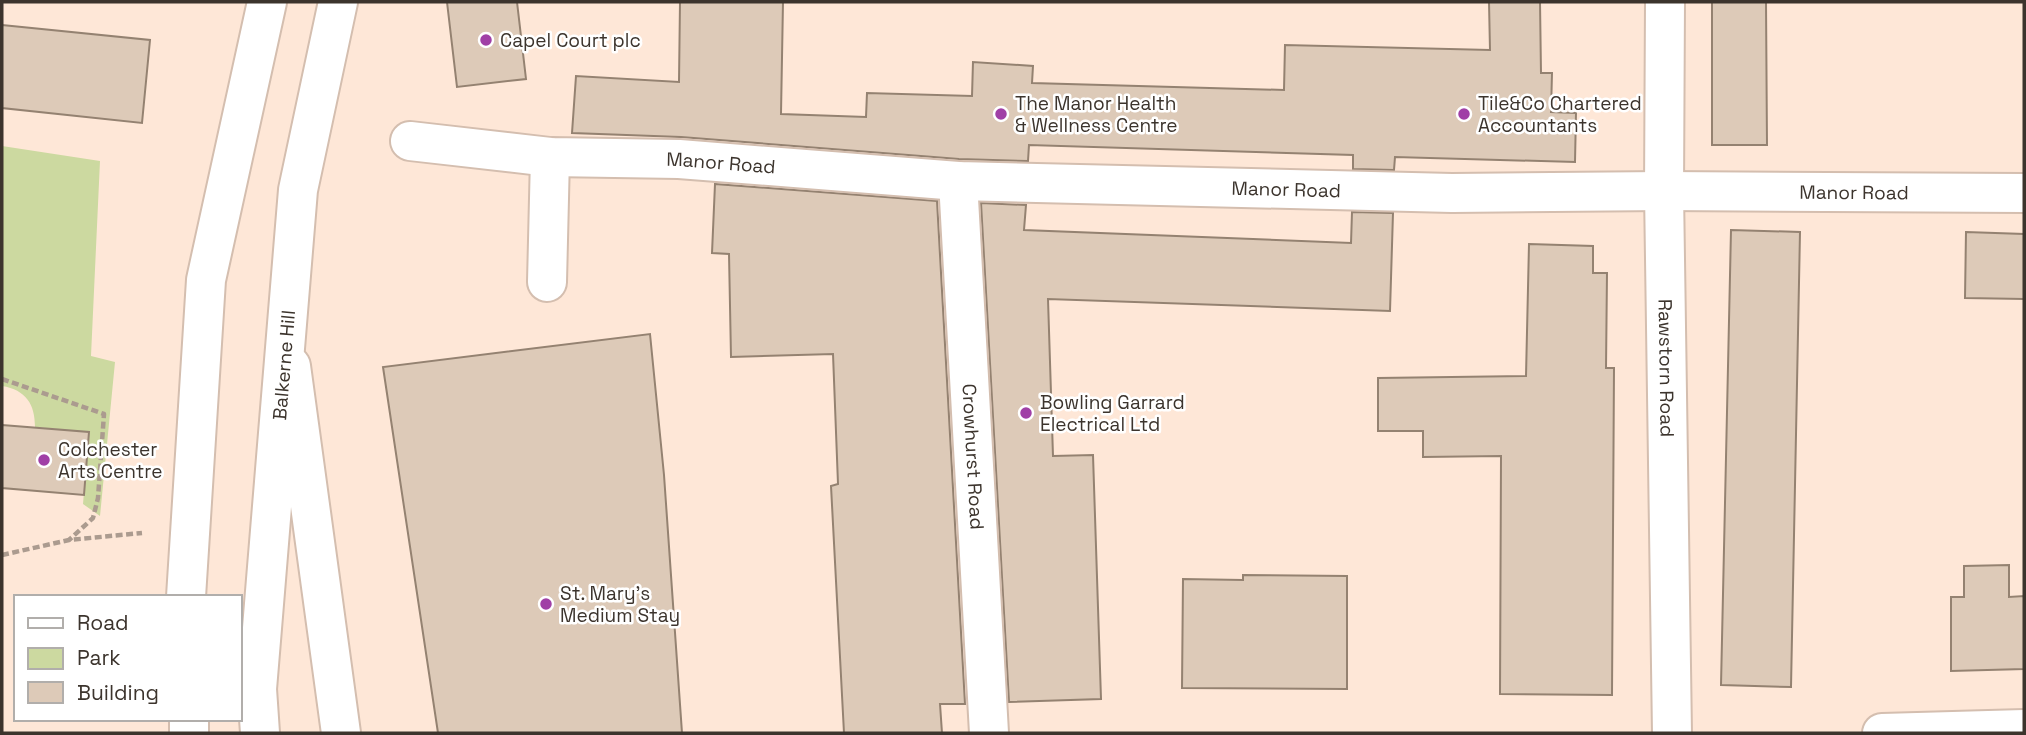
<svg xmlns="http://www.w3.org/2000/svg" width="2026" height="735" font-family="'Space Grotesk',sans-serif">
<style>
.green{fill:#ccd9a0}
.building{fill:#ddcab8;stroke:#948271;stroke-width:2}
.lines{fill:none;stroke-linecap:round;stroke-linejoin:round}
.street-casing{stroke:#d4beaf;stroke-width:42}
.primary-casing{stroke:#d4beaf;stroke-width:42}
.path{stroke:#ab9b8f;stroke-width:4.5;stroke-dasharray:7 3.5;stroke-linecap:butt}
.street{stroke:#fff;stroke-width:38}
.primary{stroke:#fff;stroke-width:38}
.poi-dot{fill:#a03fa6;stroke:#fff;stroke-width:2.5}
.labels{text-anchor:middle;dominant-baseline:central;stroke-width:5;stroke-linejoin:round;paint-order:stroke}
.poi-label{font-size:19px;fill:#3c342d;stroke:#fff;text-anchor:start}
.street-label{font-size:19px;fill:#3c342d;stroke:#fff}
</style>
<rect width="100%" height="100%" fill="#fee7d7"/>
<path class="green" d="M2,146L100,161L91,356L115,362L100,516L83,504L89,432L35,427C35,404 26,390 2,386Z"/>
<g class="building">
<path d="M447,2H517L526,79L457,87Z"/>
<path d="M680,2H783L781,114L866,117L867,93L972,96L973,62L1033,66L1032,83L1284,90L1285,45L1490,50L1489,2H1540L1541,73H1552L1551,112L1576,113L1575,162L1395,157L1394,170L1353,169V155L1029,145L1028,161L959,159L681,137L572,133L576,76L679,82Z"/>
<path d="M1712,2H1766L1767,145H1712Z"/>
<path d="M2,25L150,40L142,123L2,108Z"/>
<path d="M715,184L937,201L965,704H940L942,733H844L831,486L838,484L833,354L731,357L729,254L712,253Z"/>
<path d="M981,203L1026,205L1024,230L1351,243L1352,212L1393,213L1390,311L1048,299L1053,456L1093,455L1101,699L1009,702Z"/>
<path d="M1731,230L1800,232L1791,687L1721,685Z"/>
<path d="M1966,232L2024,234V299L1965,298Z"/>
<path d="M1529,244L1593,246V273H1607L1606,368H1614L1612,695L1500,694L1501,456L1423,457V431H1378V378L1526,376Z"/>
<path d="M650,334L664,475L682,733H438L383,367Z"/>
<path d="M2,425L89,432L84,495L2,488Z"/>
<path d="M2009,565V597L2024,596V669L1951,671V597H1964V566Z"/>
<path d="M1243,575L1347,576V689L1182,688L1183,579L1243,580Z"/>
</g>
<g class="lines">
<g class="street-casing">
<g id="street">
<path id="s1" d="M1665,2L1664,191L1672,733"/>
<path id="s2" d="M410,141L550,157L679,159L958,181L1452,193L1664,191L2024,193"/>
<path id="s3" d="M958,181L989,733"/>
<path d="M547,282L550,157"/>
<path d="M291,366L341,733"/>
<path d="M1882,733L2024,729"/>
</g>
</g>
<g class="primary-casing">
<g id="primary">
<path d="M186,597L206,280L267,2"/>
<path d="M189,719V733"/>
<path id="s4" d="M260,733L257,689L298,190L338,2"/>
</g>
</g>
<g class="path">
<path d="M2,379L104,414L98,498L93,518L69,540"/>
<path d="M2,555L69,540L142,533"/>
</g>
<use href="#street" class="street"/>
<use href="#primary" class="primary"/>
</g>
<g class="poi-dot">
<circle cx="486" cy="40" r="7"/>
<circle cx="1001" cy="114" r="7"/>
<circle cx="1464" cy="114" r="7"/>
<circle cx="1026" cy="413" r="7"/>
<circle cx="44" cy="460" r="7"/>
<circle cx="546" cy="604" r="7"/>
</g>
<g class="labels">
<g class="poi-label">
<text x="500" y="40">Capel Court plc</text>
<text x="1015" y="103">The Manor Health<tspan x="1015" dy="22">&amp; Wellness Centre</tspan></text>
<text x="1478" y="103">Tile&amp;Co Chartered<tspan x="1478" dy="22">Accountants</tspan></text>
<text x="1040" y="402">Bowling Garrard<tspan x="1040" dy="22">Electrical Ltd</tspan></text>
<text x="58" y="449">Colchester<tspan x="58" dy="22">Arts Centre</tspan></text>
<text x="560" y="593">St. Mary's<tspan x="560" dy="22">Medium Stay</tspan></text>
</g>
<g class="street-label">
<text stroke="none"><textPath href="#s2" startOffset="312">Manor Road</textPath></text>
<text stroke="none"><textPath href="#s2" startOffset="878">Manor Road</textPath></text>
<text stroke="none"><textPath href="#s2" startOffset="1446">Manor Road</textPath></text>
<text stroke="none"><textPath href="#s4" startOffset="369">Balkerne Hill</textPath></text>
<text stroke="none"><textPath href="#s1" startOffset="366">Rawstorn Road</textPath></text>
<text stroke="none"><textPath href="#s3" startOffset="276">Crowhurst Road</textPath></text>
</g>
</g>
<rect width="2026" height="735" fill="none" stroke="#3c342d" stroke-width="7"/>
<rect x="14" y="595" width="228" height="126" fill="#ffffff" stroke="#b1aeab" stroke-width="2"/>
<rect x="28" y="618" width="35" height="10" fill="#ffffff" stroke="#b1aeab" stroke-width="2"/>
<text x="77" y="630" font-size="21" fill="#3c342d">Road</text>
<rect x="28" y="648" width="35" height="21" fill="#ccd9a0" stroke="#b1aeab" stroke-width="2"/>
<text x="77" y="665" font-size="21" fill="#3c342d">Park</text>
<rect x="28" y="682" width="35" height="21" fill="#ddcab8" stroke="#b1aeab" stroke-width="2"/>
<text x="77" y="700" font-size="21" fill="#3c342d">Building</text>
</svg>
